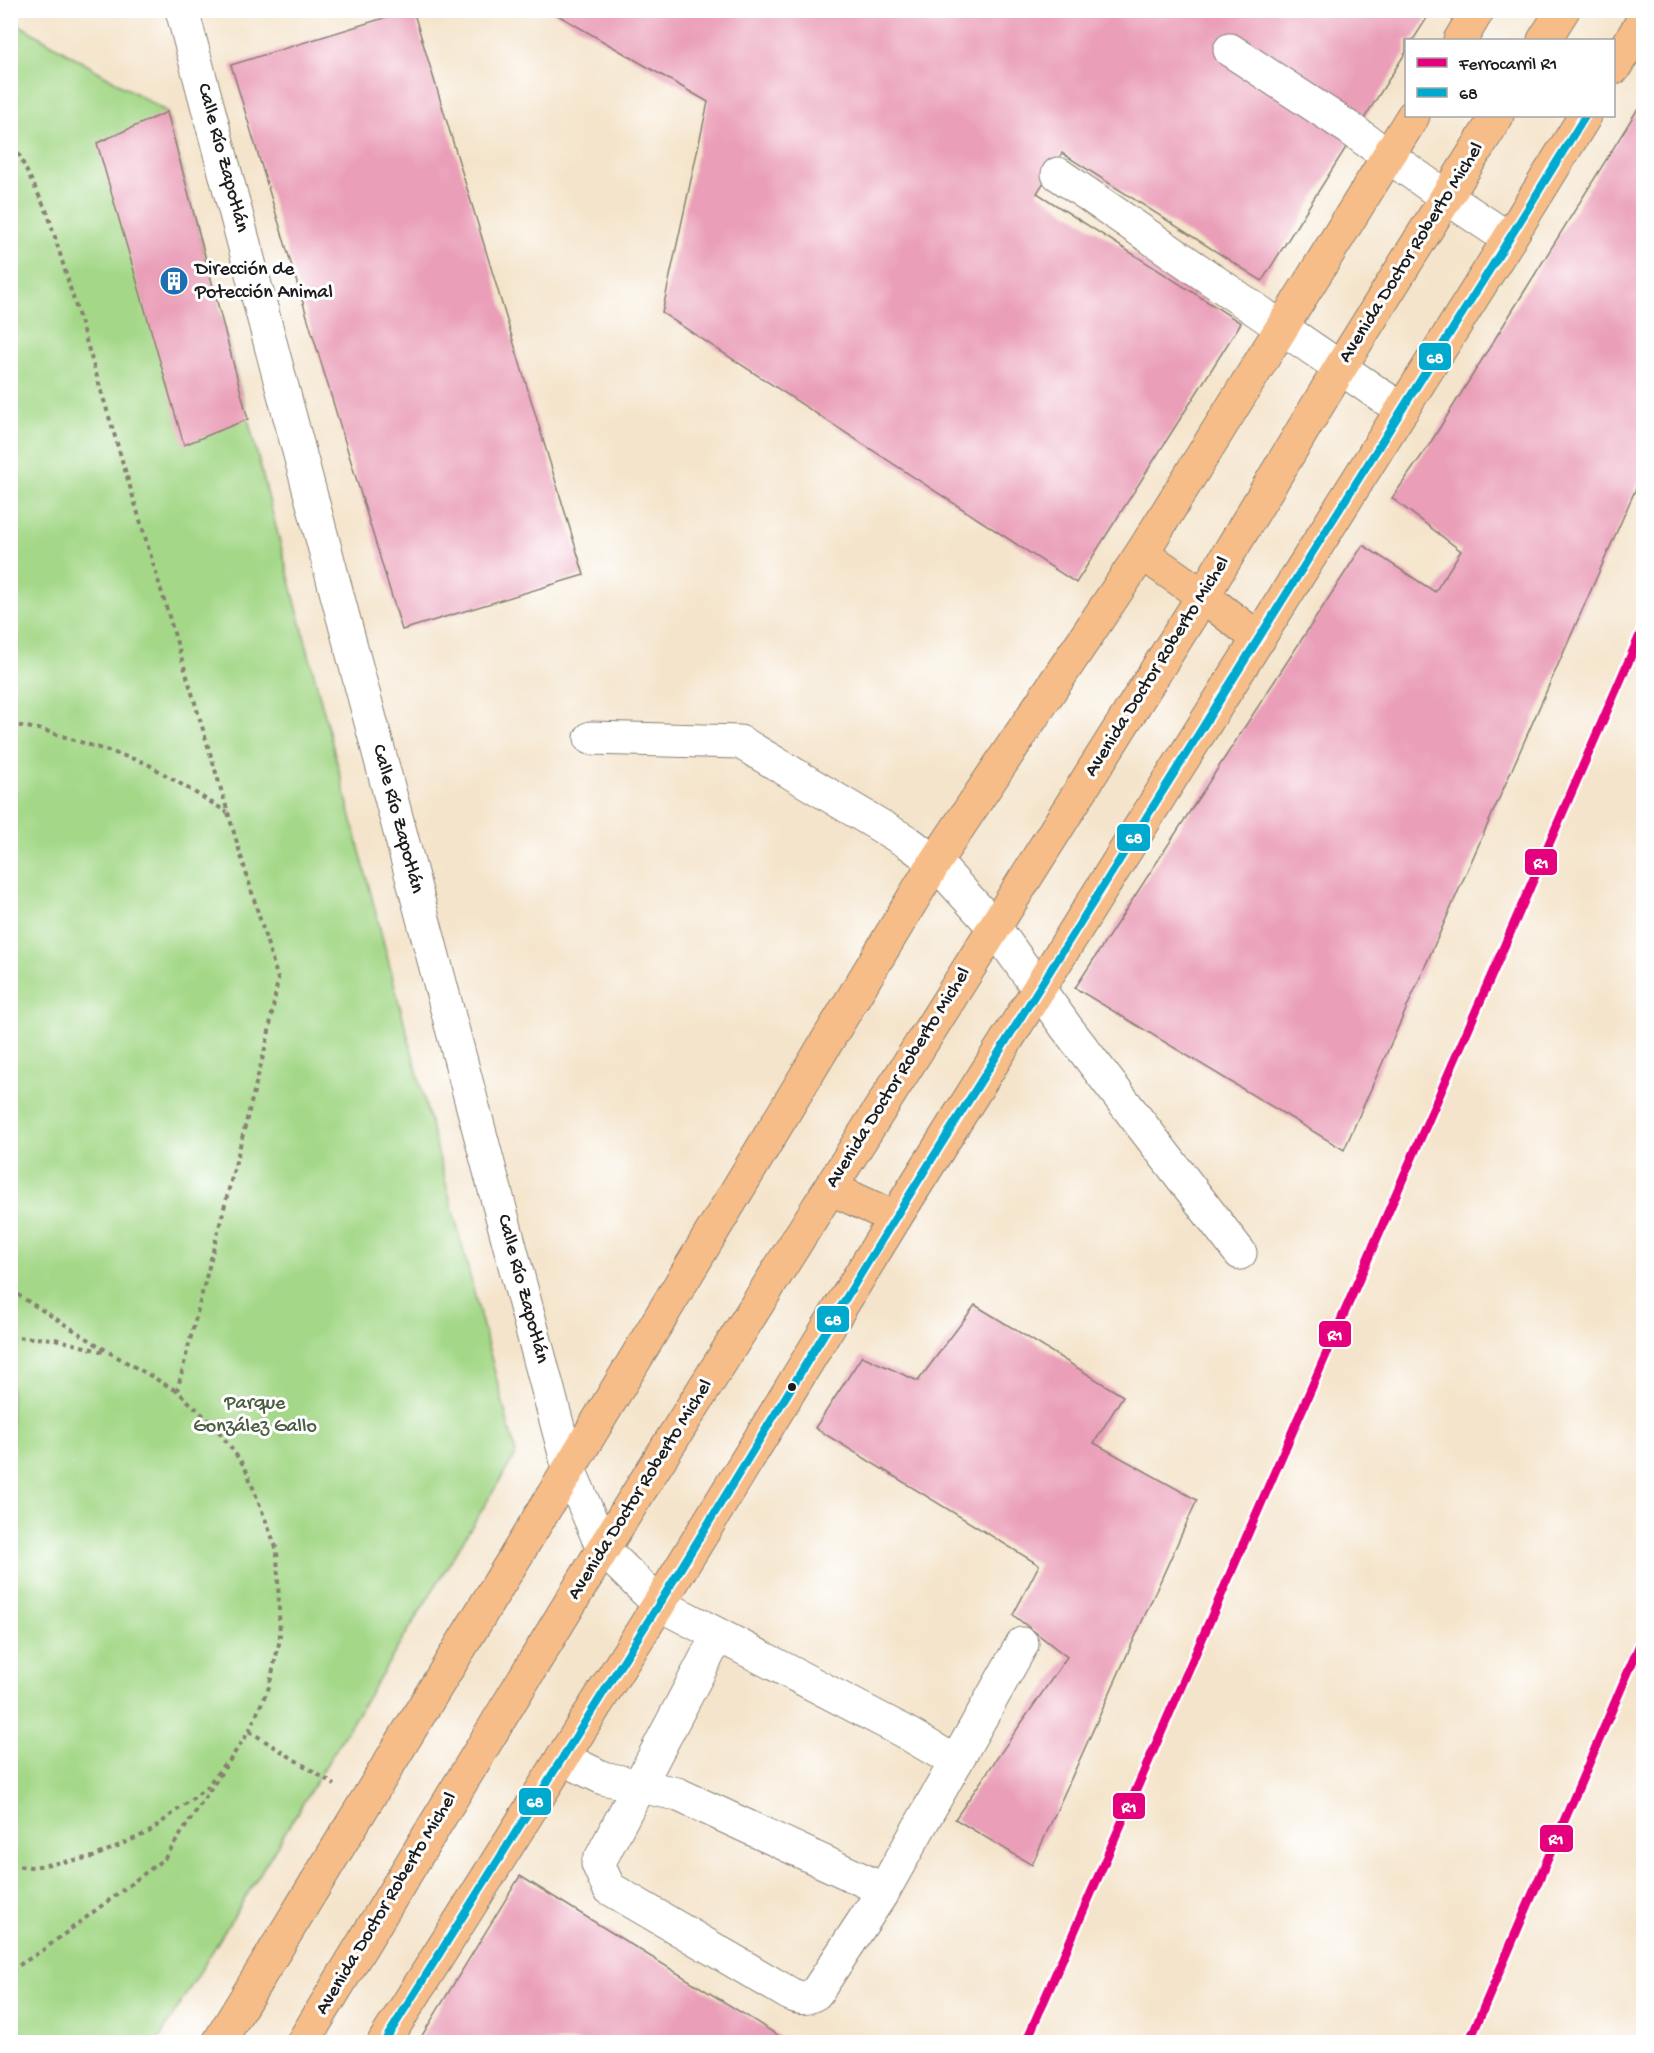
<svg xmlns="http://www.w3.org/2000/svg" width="1654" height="2053" font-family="'Gochi Hand',sans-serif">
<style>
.green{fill:#a4d888;stroke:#607a52;stroke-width:1.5}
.building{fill:#ea9eb8}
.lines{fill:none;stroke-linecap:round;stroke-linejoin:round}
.minor-casing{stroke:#888074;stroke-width:35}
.major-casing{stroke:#888074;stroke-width:35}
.path{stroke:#888074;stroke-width:4;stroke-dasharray:4.5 4.5;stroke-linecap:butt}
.minor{stroke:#fff;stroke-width:33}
.major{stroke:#f7bd88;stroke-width:33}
.bus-1-casing{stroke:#fff;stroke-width:12}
.bus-1{stroke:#00a9ce;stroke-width:8}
.rail-1-casing{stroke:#fff;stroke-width:14}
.rail-1{stroke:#e5007d;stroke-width:9}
.bus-dot{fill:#1c1c1c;stroke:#fff;stroke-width:2}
.labels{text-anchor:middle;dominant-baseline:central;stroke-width:6;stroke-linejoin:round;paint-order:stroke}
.street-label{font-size:20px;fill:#1c1c1c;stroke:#fff}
.poi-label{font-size:20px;fill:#1c1c1c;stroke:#fff;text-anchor:start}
.park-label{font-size:20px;fill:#4c5e42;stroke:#fff}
.line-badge{stroke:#fff;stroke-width:2}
.badge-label{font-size:16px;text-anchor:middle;font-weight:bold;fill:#fff}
</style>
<rect width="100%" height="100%" fill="#fff"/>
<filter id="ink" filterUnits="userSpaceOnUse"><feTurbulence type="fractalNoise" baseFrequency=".0167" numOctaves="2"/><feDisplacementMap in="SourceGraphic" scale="12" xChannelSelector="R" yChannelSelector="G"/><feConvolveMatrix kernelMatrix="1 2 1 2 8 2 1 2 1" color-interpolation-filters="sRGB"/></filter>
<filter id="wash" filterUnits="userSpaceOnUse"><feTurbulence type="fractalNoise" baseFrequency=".008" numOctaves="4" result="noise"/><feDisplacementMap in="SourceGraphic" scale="24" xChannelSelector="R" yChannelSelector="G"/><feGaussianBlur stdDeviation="1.35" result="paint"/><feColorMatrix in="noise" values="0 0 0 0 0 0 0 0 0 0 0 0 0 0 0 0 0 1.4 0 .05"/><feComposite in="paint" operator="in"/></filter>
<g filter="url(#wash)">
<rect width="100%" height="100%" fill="#f4e4cb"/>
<path class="green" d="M11,20L167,112L248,419L516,1454L157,2042H11Z"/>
<g id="blocks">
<g class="building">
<path d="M410,10H413L584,575L402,630L231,65Z"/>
<path d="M549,10H1432L1413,40H1406V52L1262,281L1062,153L1037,193L1241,323L1076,583L662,313L708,102Z"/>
<path d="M1637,110L1644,115V470L1344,1150L1075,988L1363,545L1435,592L1461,551L1392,498L1429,445Z"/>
<path d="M167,112L248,419L184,445L97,143Z"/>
<path d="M975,1305L1123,1396L1094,1443L1197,1500L1032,1865L955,1819L1067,1657L1013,1615L1039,1565L815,1428L862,1356L918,1381Z"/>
<path d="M520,1876L789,2042H418Z"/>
</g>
</g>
</g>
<g filter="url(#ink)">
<use href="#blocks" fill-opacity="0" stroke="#888074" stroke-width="1.5"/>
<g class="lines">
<g class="minor-casing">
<g id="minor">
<path d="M182,10L569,1469L603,1549L659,1604L903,1731L956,1762"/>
<path d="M1230,50L1349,128L1446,197L1509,239"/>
<path d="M1058,174L1402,410"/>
<path d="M591,738L740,742L909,843L935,862L995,928L1066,1027L1240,1253"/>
<path d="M562,1758L603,1778L677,1794L884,1890L816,1993C806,1999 801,1999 790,1994L609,1888L598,1864L718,1635"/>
<path d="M884,1890L1022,1644"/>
</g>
</g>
<g class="major-casing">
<g id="major">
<path d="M1460,40L1478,10"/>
<path d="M1544,40L1563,10"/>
<path d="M1614,68L1644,19"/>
<path d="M1142,553L1203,596L1259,639"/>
<path d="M830,1188L895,1218"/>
<path d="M219,2042L569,1469L935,862L1142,553L1413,116"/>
<path d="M303,2042L603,1549L1203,596L1340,368L1497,116"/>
<path d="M384,2042L659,1604L895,1218L1509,239L1585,116"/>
</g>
</g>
<g class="path">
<path d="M10,137L48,214L278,979L268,1037L177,1391L214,1425L245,1467L277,1550L280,1639L269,1687L249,1731L165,1858L43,1950L10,1971"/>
<path d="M10,724L43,730L146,763L227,812"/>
<path d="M10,1290L112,1354L177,1391"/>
<path d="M10,1337L55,1339L107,1353"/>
<path d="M249,1731L335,1785"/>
<path d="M10,1866L33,1867L93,1857L149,1832L206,1788L225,1763"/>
</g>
<use href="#minor" class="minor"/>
<use href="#major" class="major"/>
<g class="bus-1-casing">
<path id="bus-1" d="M384,2042L659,1604L895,1218L1509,239L1585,116"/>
</g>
<use href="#bus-1" class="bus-1"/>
<g class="rail-1-casing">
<g id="rail-1">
<path d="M1026,2042L1644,626"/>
<path d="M1469,2042L1644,1635"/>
</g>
</g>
<use href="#rail-1" class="rail-1"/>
</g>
</g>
<defs>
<g id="building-disc" transform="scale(1.5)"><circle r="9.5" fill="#1f6fb2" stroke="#fff"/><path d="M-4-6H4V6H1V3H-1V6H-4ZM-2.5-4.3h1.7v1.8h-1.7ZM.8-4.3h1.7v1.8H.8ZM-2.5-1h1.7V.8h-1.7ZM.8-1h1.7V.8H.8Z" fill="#fff"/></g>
</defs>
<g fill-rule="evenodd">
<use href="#building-disc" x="174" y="281"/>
</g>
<circle class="bus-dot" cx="792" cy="1387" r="5"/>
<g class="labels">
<g class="street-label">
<text transform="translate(222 158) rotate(75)">Calle Río Zapotlán</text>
<text transform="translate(1412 253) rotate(-58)">Avenida Doctor Roberto Michel</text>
<text transform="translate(1158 667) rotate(-58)">Avenida Doctor Roberto Michel</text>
<text transform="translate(397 819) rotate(75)">Calle Río Zapotlán</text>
<text transform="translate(899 1078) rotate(-58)">Avenida Doctor Roberto Michel</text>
<text transform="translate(522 1289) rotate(75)">Calle Río Zapotlán</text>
<text transform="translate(641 1490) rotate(-58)">Avenida Doctor Roberto Michel</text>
<text transform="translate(387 1904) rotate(-59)">Avenida Doctor Roberto Michel</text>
</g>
<g class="poi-label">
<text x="195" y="270">Dirección de<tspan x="195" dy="23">Potección Animal</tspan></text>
</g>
<g class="park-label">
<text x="255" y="1404">Parque<tspan x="255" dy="23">González Gallo</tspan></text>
</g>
</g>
<g class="line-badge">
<rect x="1418" y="342" width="34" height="29" rx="6" fill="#00a9ce"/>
<rect x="1116" y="823" width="35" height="29" rx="6" fill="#00a9ce"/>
<rect x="1524" y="848" width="34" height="28" rx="6" fill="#e5007d"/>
<rect x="816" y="1305" width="34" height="28" rx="6" fill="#00a9ce"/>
<rect x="1318" y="1320" width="34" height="28" rx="6" fill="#e5007d"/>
<rect x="518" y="1787" width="34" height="29" rx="6" fill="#00a9ce"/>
<rect x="1112" y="1792" width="34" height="28" rx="6" fill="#e5007d"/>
<rect x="1539" y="1824" width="35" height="29" rx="6" fill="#e5007d"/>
</g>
<g class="badge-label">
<text x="1435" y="363">68</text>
<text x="1134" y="843">68</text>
<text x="1541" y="868">R1</text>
<text x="833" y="1325">68</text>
<text x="1335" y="1340">R1</text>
<text x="535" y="1807">68</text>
<text x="1129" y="1812">R1</text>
<text x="1556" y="1844">R1</text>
</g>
<rect width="1654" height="2053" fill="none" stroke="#fff" stroke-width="36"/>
<rect x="1405" y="39" width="210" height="78" fill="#ffffff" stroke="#a4a4a4" stroke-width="1.5"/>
<rect x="1417" y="58" width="30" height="9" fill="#e5007d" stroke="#a4a4a4" stroke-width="1.5"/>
<text x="1459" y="69" font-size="18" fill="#1c1c1c">Ferrocarril R1</text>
<rect x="1417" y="88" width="30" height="9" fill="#00a9ce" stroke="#a4a4a4" stroke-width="1.5"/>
<text x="1459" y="99" font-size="18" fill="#1c1c1c">68</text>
</svg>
